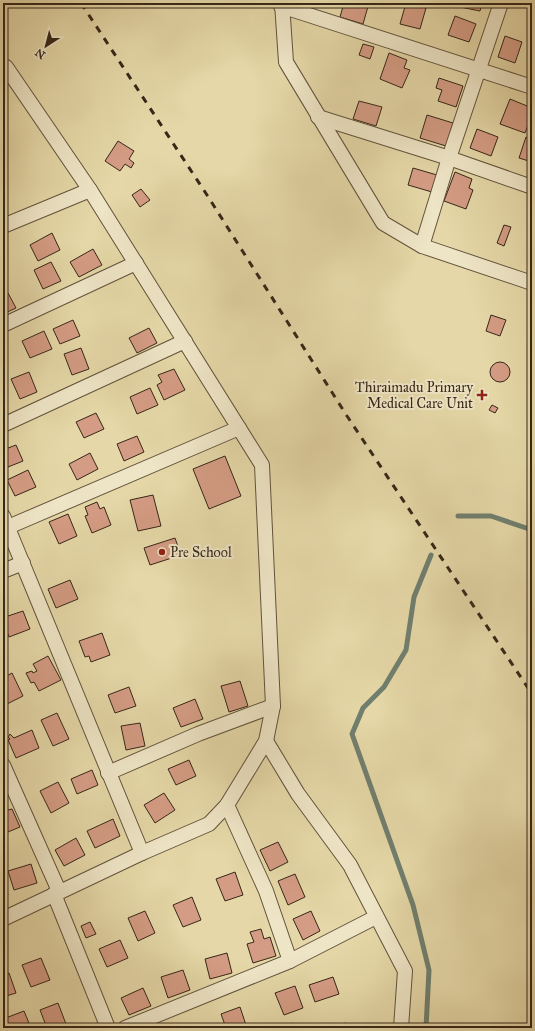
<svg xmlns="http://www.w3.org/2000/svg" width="535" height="1031" font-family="'IM FELL Great Primer',serif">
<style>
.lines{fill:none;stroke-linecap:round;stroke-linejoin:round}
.stream{stroke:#707f6e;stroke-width:5}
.building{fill:#d49c84;stroke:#362718}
.street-casing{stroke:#62533c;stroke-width:16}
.street{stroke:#eee5c6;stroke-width:14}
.rail{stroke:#362718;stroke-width:3;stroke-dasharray:7 7;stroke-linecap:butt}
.poi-dot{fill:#8f2418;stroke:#eee5c6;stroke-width:1.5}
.labels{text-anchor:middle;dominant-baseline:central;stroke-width:4;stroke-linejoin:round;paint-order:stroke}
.poi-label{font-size:14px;fill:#362718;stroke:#eee5c6;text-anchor:end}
</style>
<rect width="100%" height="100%" fill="#e5d7a7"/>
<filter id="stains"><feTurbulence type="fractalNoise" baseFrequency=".005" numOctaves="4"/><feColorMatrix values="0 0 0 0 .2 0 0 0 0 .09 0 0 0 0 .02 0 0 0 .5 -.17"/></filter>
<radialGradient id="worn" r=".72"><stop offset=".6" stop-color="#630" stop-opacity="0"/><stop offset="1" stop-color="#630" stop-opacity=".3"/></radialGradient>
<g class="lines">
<g class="stream">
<path d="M458,516H491L532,530"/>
<path d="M426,1028L429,970L413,905L352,734L363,708L384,687L406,650L414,597L431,555"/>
</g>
</g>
<g class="building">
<path d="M344,3H369L363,24L340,17Z"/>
<path d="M406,3L426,8L420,29L400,24Z"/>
<path d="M461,3H482L480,11L460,7Z"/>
<path d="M455,16L476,24L469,42L448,35Z"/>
<path d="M505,36L522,42L515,63L498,57Z"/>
<path d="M363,44L374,47L370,59L359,55Z"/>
<path d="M389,53L407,60L404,68L410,70L402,88L380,79Z"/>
<path d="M439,78L463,86L456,107L438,101L442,90L436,88Z"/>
<path d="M510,99L532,108V115L525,133L500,124Z"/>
<path d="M359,101L382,107L376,126L353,119Z"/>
<path d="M427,115L453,123L446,146L420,138Z"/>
<path d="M3,129L8,133L3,140Z"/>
<path d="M477,129L498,137L491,156L470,148Z"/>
<path d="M526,137L532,139V162L519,158Z"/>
<path d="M118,141L134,151L129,159L134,163L131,168L125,164L120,171L105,161Z"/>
<path d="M413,168L437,175L432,192L408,185Z"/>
<path d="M455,172L472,179L469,188L473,190L466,209L444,201Z"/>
<path d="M141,189L150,200L140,207L132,195Z"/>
<path d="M504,225L511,227L504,246L497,243Z"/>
<path d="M52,233L60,250L38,261L30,245Z"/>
<path d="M93,249L102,265L79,277L70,262Z"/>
<path d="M51,262L61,281L43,289L34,270Z"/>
<path d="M8,293L16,308L3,314V295Z"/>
<path d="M491,315L506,320L500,336L486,331Z"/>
<path d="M73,320L80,336L60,344L53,329Z"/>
<path d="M149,328L157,343L137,353L129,338Z"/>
<path d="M44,331L52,349L30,358L22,341Z"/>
<path d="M81,348L89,369L72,375L64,354Z"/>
<circle cx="500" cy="372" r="10"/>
<path d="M174,369L185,390L164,400L157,385L162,382L158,375Z"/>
<path d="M29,372L37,392L20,399L11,379Z"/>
<path d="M150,388L158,405L137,414L130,397Z"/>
<path d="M492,405L498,408L495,413L489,410Z"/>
<path d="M96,413L104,429L84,438L76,422Z"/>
<path d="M137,436L144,452L124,461L117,444Z"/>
<path d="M16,445L23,461L3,469V450Z"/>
<path d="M90,453L98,469L77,480L69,464Z"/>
<path d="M225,456L241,496L209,509L193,469Z"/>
<path d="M28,470L36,487L15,496L7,480Z"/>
<path d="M153,495L161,526L138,531L130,500Z"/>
<path d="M97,502L100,509L104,507L111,525L92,533L85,516L88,515L85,507Z"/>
<path d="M68,514L77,536L59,544L49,522Z"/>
<path d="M175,538L181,555L150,565L144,548Z"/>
<path d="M70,580L78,599L56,608L48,589Z"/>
<path d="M23,611L30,629L9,637L3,621V614L8,616Z"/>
<path d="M102,633L110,655L91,662L89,656L85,657L79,641Z"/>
<path d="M48,656L61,680L39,691L34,682L31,683L26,673L32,671L33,673L37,671L33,664Z"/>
<path d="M12,673L23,696L5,705L3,678Z"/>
<path d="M240,681L248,706L229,712L221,686Z"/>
<path d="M129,687L136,706L115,713L108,695Z"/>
<path d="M195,699L203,719L181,727L173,708Z"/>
<path d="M57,713L69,739L53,746L41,720Z"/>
<path d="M140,723L145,746L126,750L121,726Z"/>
<path d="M32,730L39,748L16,758L8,740L10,739L8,737L10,734L14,738Z"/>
<path d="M189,760L196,776L176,785L168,769Z"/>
<path d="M92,770L98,785L77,794L71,779Z"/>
<path d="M58,782L69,803L51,813L40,791Z"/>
<path d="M164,793L175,810L155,823L144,805Z"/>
<path d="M5,803L8,810L12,809L20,827L3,834V804Z"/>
<path d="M113,819L120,836L95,848L87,831Z"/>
<path d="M76,838L85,855L64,866L55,850Z"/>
<path d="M278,842L288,862L270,871L260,850Z"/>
<path d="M31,864L37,883L14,890L8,871Z"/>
<path d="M235,872L243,895L225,901L216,879Z"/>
<path d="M295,874L305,897L288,905L278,881Z"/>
<path d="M3,880L8,895L3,897Z"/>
<path d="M192,897L201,920L183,927L173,905Z"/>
<path d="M145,911L155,933L138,941L128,918Z"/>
<path d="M311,911L320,931L303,940L293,919Z"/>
<path d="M90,922L96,934L86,938L81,926Z"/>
<path d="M261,929L264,939L270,937L276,956L253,963L247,944L254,942L250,932Z"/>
<path d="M120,940L128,958L107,967L99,949Z"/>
<path d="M227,953L232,973L210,979L205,959Z"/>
<path d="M41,958L50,980L31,987L22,965Z"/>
<path d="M183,970L190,990L168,998L161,977Z"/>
<path d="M9,973L16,993L3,997V975Z"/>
<path d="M333,977L339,994L315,1002L309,985Z"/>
<path d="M295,986L303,1008L284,1015L275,993Z"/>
<path d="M143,988L151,1006L129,1015L121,998Z"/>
<path d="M58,1003L66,1024L56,1028H47L40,1010Z"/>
<path d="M240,1007L247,1028H226L221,1014Z"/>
<path d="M24,1011L31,1028H7L3,1019Z"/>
<path d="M293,1023L295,1028H277Z"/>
<path d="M346,1023L347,1028H328Z"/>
</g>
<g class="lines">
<g class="street-casing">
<g id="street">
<path d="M282,3L286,62L383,223L422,246L532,283"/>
<path d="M281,6L532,87"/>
<path d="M3,67H6L90,190L262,465L273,706L266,741L227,805L209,824L142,853L3,919"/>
<path d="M318,117L449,158L532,187"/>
<path d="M3,226L90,190"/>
<path d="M422,246L449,158L501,3"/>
<path d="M3,325L136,263"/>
<path d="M3,425L185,341"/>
<path d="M3,516L142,853"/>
<path d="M8,527L239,428"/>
<path d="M3,571L23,563"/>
<path d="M266,741L298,794L350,865L405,971L401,1028"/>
<path d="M3,765L59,891"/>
<path d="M108,773L198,734L273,706"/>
<path d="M227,805L266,891L290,961"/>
<path d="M54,894L108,1028"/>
<path d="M125,1028L290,961L376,917"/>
</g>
</g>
<use href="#street" class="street"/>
<path class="rail" d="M81,3L207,195L347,416L532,694"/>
</g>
<g class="poi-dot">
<path d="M480 389h4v4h4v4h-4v4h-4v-4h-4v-4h4z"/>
<circle cx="162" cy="552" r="4"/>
</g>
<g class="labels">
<g class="poi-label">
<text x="473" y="387">Thiraimadu Primary<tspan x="473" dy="16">Medical Care Unit</tspan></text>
<text x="170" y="552" text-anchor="start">Pre School</text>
</g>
</g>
<rect width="535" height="1031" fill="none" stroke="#e5d7a7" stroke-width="16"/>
<rect x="4" y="4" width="527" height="1023" fill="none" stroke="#362718" stroke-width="2"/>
<rect x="8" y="8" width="519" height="1015" fill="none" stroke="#362718"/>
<g transform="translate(46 46) rotate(216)" stroke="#eee5c6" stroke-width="3" paint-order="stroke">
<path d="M0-3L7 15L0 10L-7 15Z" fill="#362718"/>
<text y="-6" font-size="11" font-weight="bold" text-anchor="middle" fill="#362718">N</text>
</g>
<rect width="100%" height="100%" filter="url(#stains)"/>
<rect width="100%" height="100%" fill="url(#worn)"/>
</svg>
